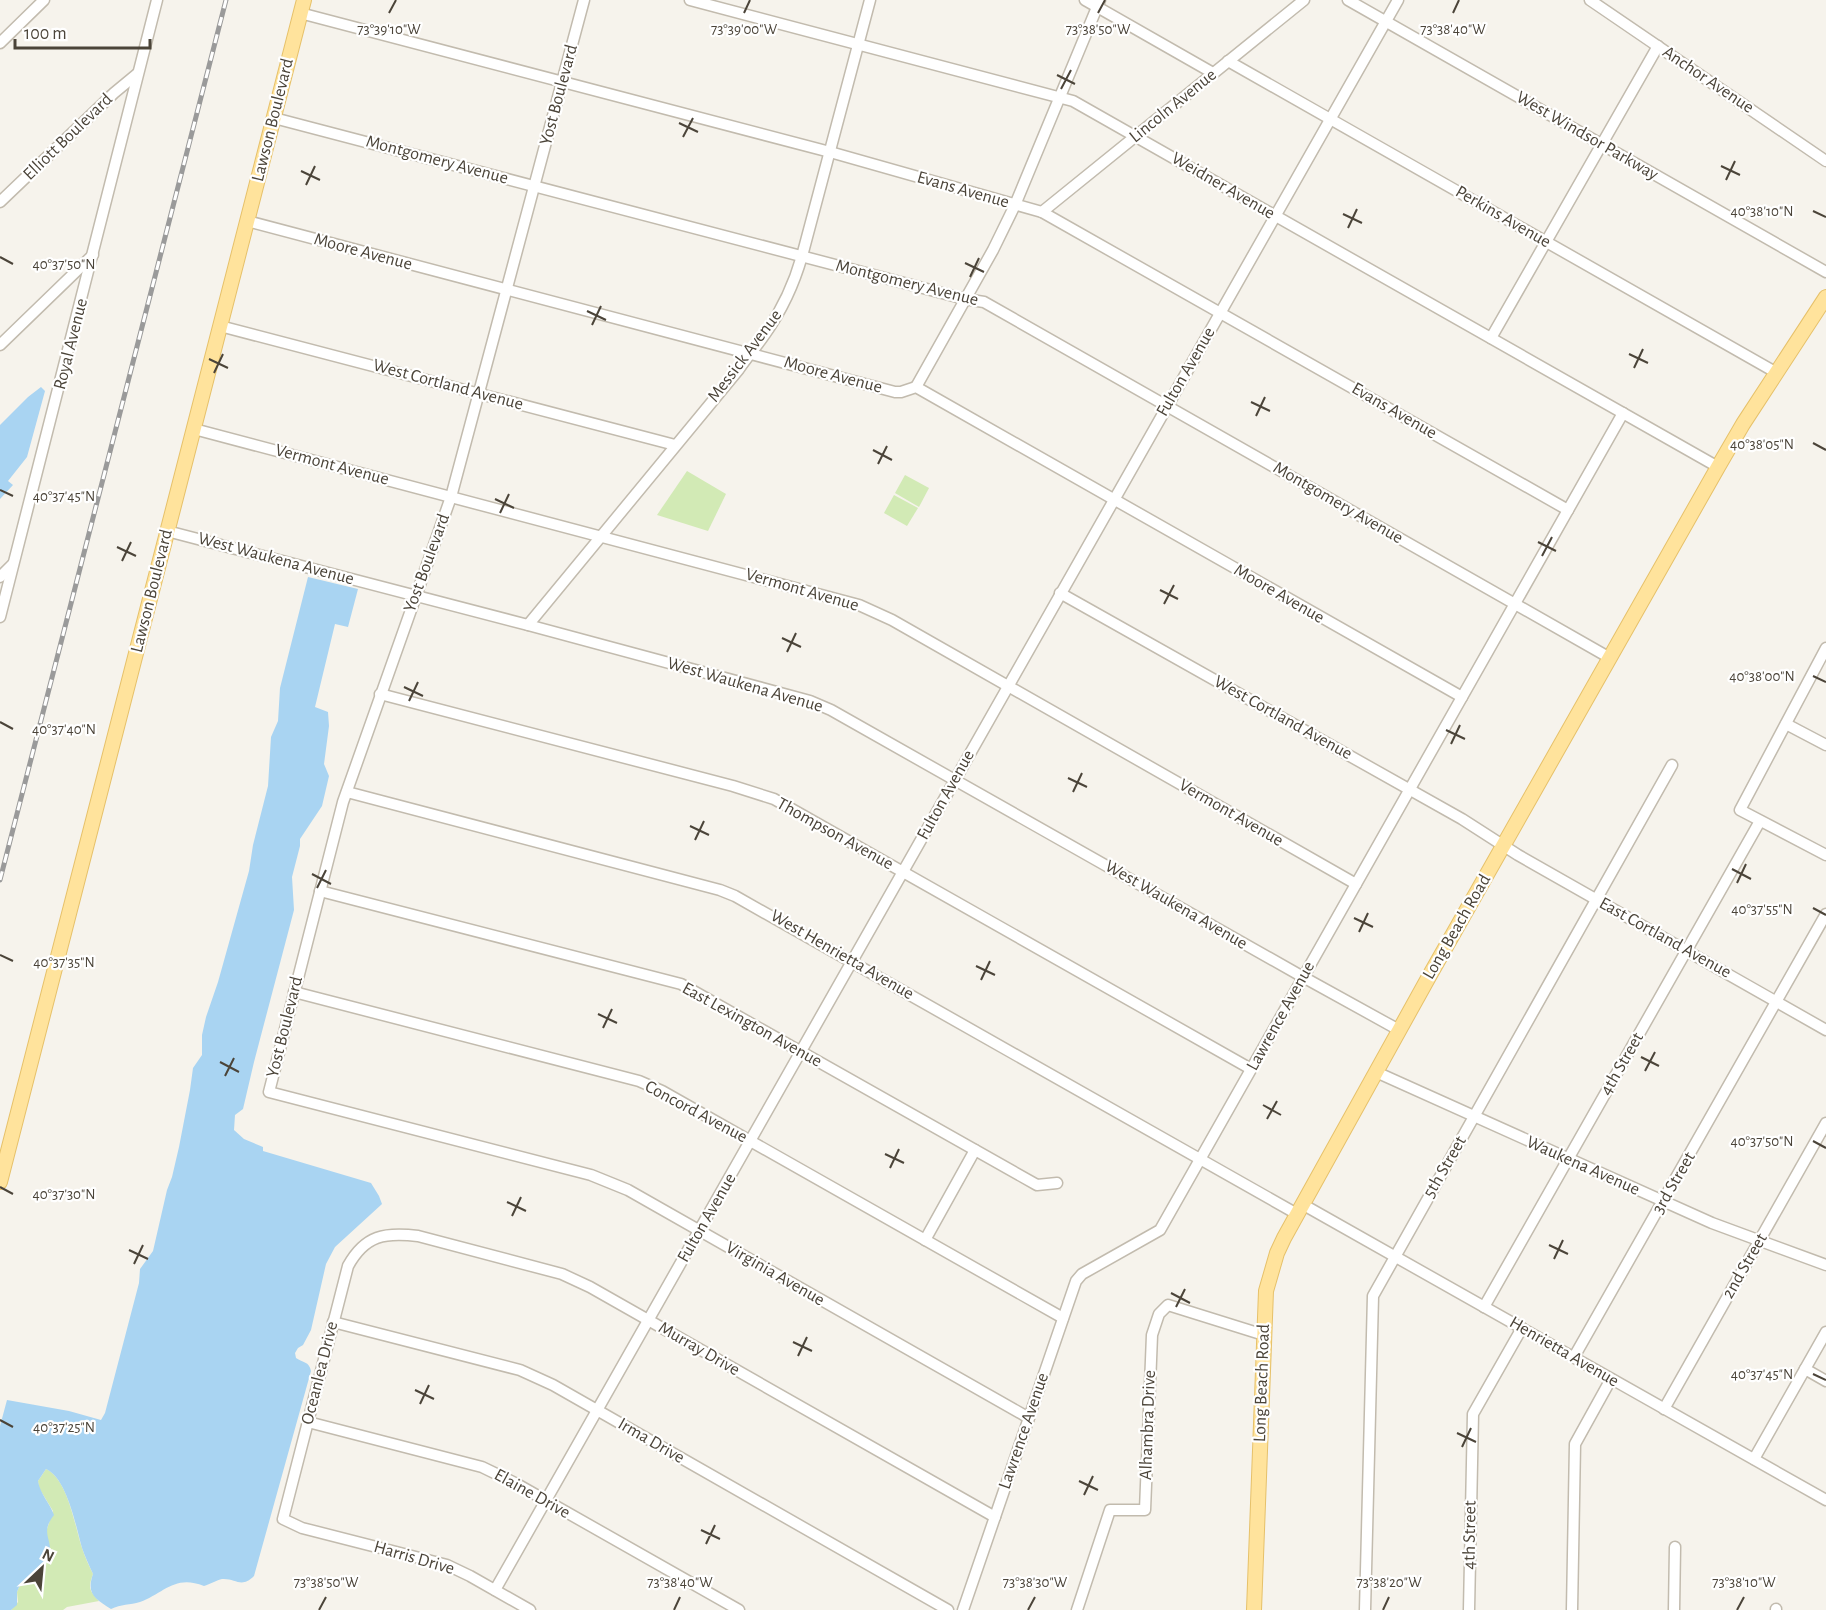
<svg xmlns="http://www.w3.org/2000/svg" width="1826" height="1610" font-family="'Alegreya Sans',sans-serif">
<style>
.green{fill:#d2eab5}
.water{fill:#a9d4f2}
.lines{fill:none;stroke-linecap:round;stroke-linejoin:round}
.minor-casing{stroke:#c2bbae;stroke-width:13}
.major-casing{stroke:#e6c16a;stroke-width:16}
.minor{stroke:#fff;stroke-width:10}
.major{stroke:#ffe39c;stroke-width:14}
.rail-casing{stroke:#9a9a9a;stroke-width:5}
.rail{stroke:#fff;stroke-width:3;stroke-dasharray:9;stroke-linecap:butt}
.ticks{fill:none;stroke:#4b4439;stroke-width:2}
.labels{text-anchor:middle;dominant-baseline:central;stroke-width:4.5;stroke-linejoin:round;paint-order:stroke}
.street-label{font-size:18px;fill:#4b4439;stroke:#fff}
.ticks-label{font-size:15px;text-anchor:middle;fill:#4b4439;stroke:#fff;stroke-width:4.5;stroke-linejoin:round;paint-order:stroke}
</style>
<rect width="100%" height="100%" fill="#f6f3ec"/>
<g class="green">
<path d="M687,471L726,494L708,531L657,515Z"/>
<path d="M905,475L929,488L919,507L895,493Z"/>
<path d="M894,495L918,508L907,526L884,513Z"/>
<path d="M46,1469C68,1479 75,1527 82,1548C85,1557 89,1566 93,1574C88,1588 89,1590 99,1601L67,1607L63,1610H11L18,1602L17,1592L19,1587L48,1559L50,1553L46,1532L53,1511L39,1488L38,1481Z"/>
</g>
<g class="water">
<path d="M41,387L45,391L27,457L8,481L13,485L0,499V425L28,397Z"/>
<path d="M308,577L358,589L348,627L335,624L315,707L328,712L329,726L324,764L329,776L322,806L300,839V846L292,877L294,910L254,1062L243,1109L235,1115L234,1130L244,1139L263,1147V1151L371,1183L379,1196L382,1204L335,1247L326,1264L311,1330L303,1345L298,1348L295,1353L296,1358C303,1363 309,1361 311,1371L254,1576C241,1589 236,1578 222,1579C217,1580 210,1584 204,1586C175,1574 164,1593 140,1602C130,1605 121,1604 111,1609C95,1599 86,1594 93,1574C89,1565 85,1557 82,1548C76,1527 67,1478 46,1469L38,1481C40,1494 50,1503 54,1515C39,1534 54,1540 49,1556C45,1568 28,1578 19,1587L17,1592V1605L11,1610H0V1426L7,1400L69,1411L101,1420L105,1413L139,1283L140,1269L153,1251L167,1190L172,1177L179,1147L190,1090L193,1068L202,1055V1035L206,1017L218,982L249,871L253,845L268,786L271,737L278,721L280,688Z"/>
</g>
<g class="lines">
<g class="minor-casing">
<g id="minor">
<path d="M584,0L451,497L343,802L269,1092L591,1175L628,1190L1029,1418"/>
<path d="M690,0L1073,101L1718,467"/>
<path d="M1085,0L1213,73"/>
<path d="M1348,0L1826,272"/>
<path d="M1590,0L1826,161"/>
<path d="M300,13L830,152L1042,212L1568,510"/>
<path d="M0,43L44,0"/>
<path d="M1228,61L1777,373"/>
<path d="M274,118L965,299L984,302L1610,658"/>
<path d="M0,202L114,93L137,74"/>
<path d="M1042,212L1304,0"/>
<path d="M247,221L895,392H901L916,387L1462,697"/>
<path d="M220,326L675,445"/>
<path d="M1491,338L1658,46"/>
<path d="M0,345L93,255"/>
<path d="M916,387L993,250L1015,205L1100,0"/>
<path d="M194,429L859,605L892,620L1356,884"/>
<path d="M167,531L528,625L810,701L831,710L1303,977L1399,1030"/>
<path d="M0,577L13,564"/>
<path d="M1060,593L1462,819L1518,855L1826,1030"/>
<path d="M0,617L157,0"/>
<path d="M528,625L739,369C747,357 757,346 765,334C782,310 794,284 802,256L870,0"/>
<path d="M1826,648L1740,810L1826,855"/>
<path d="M380,694L733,786L774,799L1251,1069"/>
<path d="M1786,724L1826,745"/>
<path d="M347,792L720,890L735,896L1297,1214"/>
<path d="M320,891L681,984L1037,1185L1057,1183"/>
<path d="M294,992L639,1081L662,1091L1063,1318"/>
<path d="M1376,1072L1712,1223L1826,1265"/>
<path d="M1302,1204L1826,1500"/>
<path d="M925,1240L975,1150"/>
<path d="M1484,1307L1760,821"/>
<path d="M333,1322L520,1370L553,1385L948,1610"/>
<path d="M1574,1357L1826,914"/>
<path d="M1805,1369L1826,1381"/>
<path d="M1664,1409L1826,1123"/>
<path d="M308,1422L482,1467L515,1483L739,1610"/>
<path d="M1754,1459L1826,1332"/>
<path d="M495,1590L1398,0"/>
<path d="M1776,1609V1610"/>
<path d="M530,1610L470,1576L447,1565L302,1528L283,1519L348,1266C365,1235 385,1232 418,1236L562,1274L590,1287L995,1517"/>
<path d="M963,1610L1076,1281L1082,1274L1160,1230L1623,413"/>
<path d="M1077,1610L1110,1510H1145L1152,1335L1159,1314L1168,1305L1264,1335"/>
<path d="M1365,1610L1373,1296L1672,765"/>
<path d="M1469,1610L1473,1414L1522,1328"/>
<path d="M1572,1610L1575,1444L1611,1379"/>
<path d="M1674,1610L1675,1547"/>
</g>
</g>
<g class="major-casing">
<g id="major">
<path d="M0,1182L304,0"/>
<path d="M1254,1610L1266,1291L1277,1253L1284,1238L1431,973L1718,467L1743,424L1826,297"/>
</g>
</g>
<use href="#minor" class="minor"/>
<use href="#major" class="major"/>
<g class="rail-casing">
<path id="rail" d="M0,880L226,0"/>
</g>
<use href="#rail" class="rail"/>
</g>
<path class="ticks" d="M389,13L396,0M744,13L750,0M1098,13L1105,0M1453,13L1459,0M1057,75L1075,84M1061,89L1071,70M679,123L698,132M683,137L693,118M1721,166L1740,175M301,171L320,180M1726,180L1735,161M306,185L315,166M1813,211L1826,217M1343,214L1362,223M1348,228L1357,209M0,257L13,264M965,263L984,272M970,277L979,258M587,311L606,320M592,325L601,306M1629,354L1648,363M209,359L228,368M1634,368L1643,349M214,373L223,354M1251,402L1270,411M1256,416L1265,397M1813,443L1826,450M873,450L892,460M878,464L887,446M0,490L13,496M495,499L514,508M500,513L509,494M1538,542L1556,551M117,547L136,556M1542,556L1552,537M122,561L131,542M1160,590L1178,599M1164,604L1174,585M782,638L801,647M787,652L796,633M1813,676L1826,682M404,687L423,696M409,701L418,682M0,722L13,729M1446,730L1465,739M1451,744L1460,725M1068,778L1087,787M1073,792L1082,773M690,826L709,835M695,840L704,821M1732,869L1751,879M312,874L331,884M1737,883L1746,864M317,888L326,870M1813,908L1826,915M1354,918L1373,927M1359,932L1368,913M0,955L13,961M976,966L995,975M981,980L990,961M598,1014L617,1023M603,1028L612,1009M1641,1057L1659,1066M220,1062L239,1072M1645,1071L1655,1052M225,1076L234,1058M1263,1105L1281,1115M1267,1119L1277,1101M1813,1141L1826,1148M885,1154L904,1163M890,1168L899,1149M0,1187L13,1194M507,1202L526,1211M512,1216L521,1197M1549,1245L1568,1254M129,1250L148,1259M1554,1259L1563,1240M134,1264L143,1245M1171,1293L1190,1303M1176,1307L1185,1289M793,1342L812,1351M798,1356L807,1337M1813,1374L1826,1380M415,1390L434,1399M420,1404L429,1385M0,1420L13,1427M1457,1433L1476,1442M1462,1447L1471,1428M1079,1481L1098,1490M1084,1495L1093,1476M701,1530L720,1539M706,1544L715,1525M319,1610L326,1597M674,1610L680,1597M1028,1610L1035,1597M1383,1610L1389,1597M1737,1610L1744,1597"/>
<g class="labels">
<g class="street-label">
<text transform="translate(1708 80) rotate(34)">Anchor Avenue</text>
<text transform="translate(559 95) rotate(-75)">Yost Boulevard</text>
<text transform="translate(1173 106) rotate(-39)">Lincoln Avenue</text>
<text transform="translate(273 120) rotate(-76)">Lawson Boulevard</text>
<text transform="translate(1587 136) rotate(30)">West Windsor Parkway</text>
<text transform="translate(68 137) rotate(-44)">Elliott Boulevard</text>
<text transform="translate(437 160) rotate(15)">Montgomery Avenue</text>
<text transform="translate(1223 186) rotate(30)">Weidner Avenue</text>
<text transform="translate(963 190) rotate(16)">Evans Avenue</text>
<text transform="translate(1503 217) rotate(30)">Perkins Avenue</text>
<text transform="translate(363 252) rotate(15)">Moore Avenue</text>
<text transform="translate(907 283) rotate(14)">Montgomery Avenue</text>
<text transform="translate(71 344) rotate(-76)">Royal Avenue</text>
<text transform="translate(745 356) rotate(-53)">Messick Avenue</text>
<text transform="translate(1186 372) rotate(-60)">Fulton Avenue</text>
<text transform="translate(833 375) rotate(15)">Moore Avenue</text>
<text transform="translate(448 385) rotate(15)">West Cortland Avenue</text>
<text transform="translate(1394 411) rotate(30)">Evans Avenue</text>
<text transform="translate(332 465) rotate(15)">Vermont Avenue</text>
<text transform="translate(1338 503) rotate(30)">Montgomery Avenue</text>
<text transform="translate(276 559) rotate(15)">West Waukena Avenue</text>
<text transform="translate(427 563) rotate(-70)">Yost Boulevard</text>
<text transform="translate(802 590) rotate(16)">Vermont Avenue</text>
<text transform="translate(152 591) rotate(-76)">Lawson Boulevard</text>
<text transform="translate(1279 594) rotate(30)">Moore Avenue</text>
<text transform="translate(745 685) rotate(16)">West Waukena Avenue</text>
<text transform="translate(1283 718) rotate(29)">West Cortland Avenue</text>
<text transform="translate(946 795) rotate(-61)">Fulton Avenue</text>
<text transform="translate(1231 813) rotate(30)">Vermont Avenue</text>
<text transform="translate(835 834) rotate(29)">Thompson Avenue</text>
<text transform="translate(1176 905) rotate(30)">West Waukena Avenue</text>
<text transform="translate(1457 927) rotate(-60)">Long Beach Road</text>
<text transform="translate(1665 938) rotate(29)">East Cortland Avenue</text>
<text transform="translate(842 955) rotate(30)">West Henrietta Avenue</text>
<text transform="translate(1281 1016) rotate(-61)">Lawrence Avenue</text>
<text transform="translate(752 1025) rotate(29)">East Lexington Avenue</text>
<text transform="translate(285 1027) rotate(-76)">Yost Boulevard</text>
<text transform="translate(1622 1064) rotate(-60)">4th Street</text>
<text transform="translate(696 1112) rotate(28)">Concord Avenue</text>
<text transform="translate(1583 1166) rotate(24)">Waukena Avenue</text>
<text transform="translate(1445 1167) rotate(-60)">5th Street</text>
<text transform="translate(1674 1183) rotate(-60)">3rd Street</text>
<text transform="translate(707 1218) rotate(-60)">Fulton Avenue</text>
<text transform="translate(1745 1266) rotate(-60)">2nd Street</text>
<text transform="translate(775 1274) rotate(30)">Virginia Avenue</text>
<text transform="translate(699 1349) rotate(30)">Murray Drive</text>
<text transform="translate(1564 1352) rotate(30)">Henrietta Avenue</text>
<text transform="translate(320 1373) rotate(-76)">Oceanlea Drive</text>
<text transform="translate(1262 1383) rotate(-88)">Long Beach Road</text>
<text transform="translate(1148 1425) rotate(-88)">Alhambra Drive</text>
<text transform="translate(1024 1431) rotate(-71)">Lawrence Avenue</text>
<text transform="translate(651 1441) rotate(30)">Irma Drive</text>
<text transform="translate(532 1494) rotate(29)">Elaine Drive</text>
<text transform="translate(1470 1535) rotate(-89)">4th Street</text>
<text transform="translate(414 1558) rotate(16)">Harris Drive</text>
</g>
</g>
<g class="ticks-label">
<text x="389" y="34">73°39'10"W</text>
<text x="744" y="34">73°39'00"W</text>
<text x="1098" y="34">73°38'50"W</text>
<text x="1453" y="34">73°38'40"W</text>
<text x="1762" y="216">40°38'10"N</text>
<text x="64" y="269">40°37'50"N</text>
<text x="1762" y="449">40°38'05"N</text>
<text x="64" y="501">40°37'45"N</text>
<text x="1762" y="681">40°38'00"N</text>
<text x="64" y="734">40°37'40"N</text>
<text x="1762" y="914">40°37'55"N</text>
<text x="64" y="967">40°37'35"N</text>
<text x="1762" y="1146">40°37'50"N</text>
<text x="64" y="1199">40°37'30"N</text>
<text x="1762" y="1379">40°37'45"N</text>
<text x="64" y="1432">40°37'25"N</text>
<text x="326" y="1587">73°38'50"W</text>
<text x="680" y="1587">73°38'40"W</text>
<text x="1035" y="1587">73°38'30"W</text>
<text x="1389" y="1587">73°38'20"W</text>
<text x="1744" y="1587">73°38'10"W</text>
</g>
<g transform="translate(42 1568) rotate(26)" stroke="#ffffff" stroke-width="4.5" paint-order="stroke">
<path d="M0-4.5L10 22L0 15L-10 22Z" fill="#4b4439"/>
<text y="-9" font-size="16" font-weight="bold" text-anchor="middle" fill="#4b4439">N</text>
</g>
<path d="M15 39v9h135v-9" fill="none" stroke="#4b4439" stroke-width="3"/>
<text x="24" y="39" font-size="18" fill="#4b4439" stroke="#ffffff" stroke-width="4.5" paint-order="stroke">100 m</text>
</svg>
